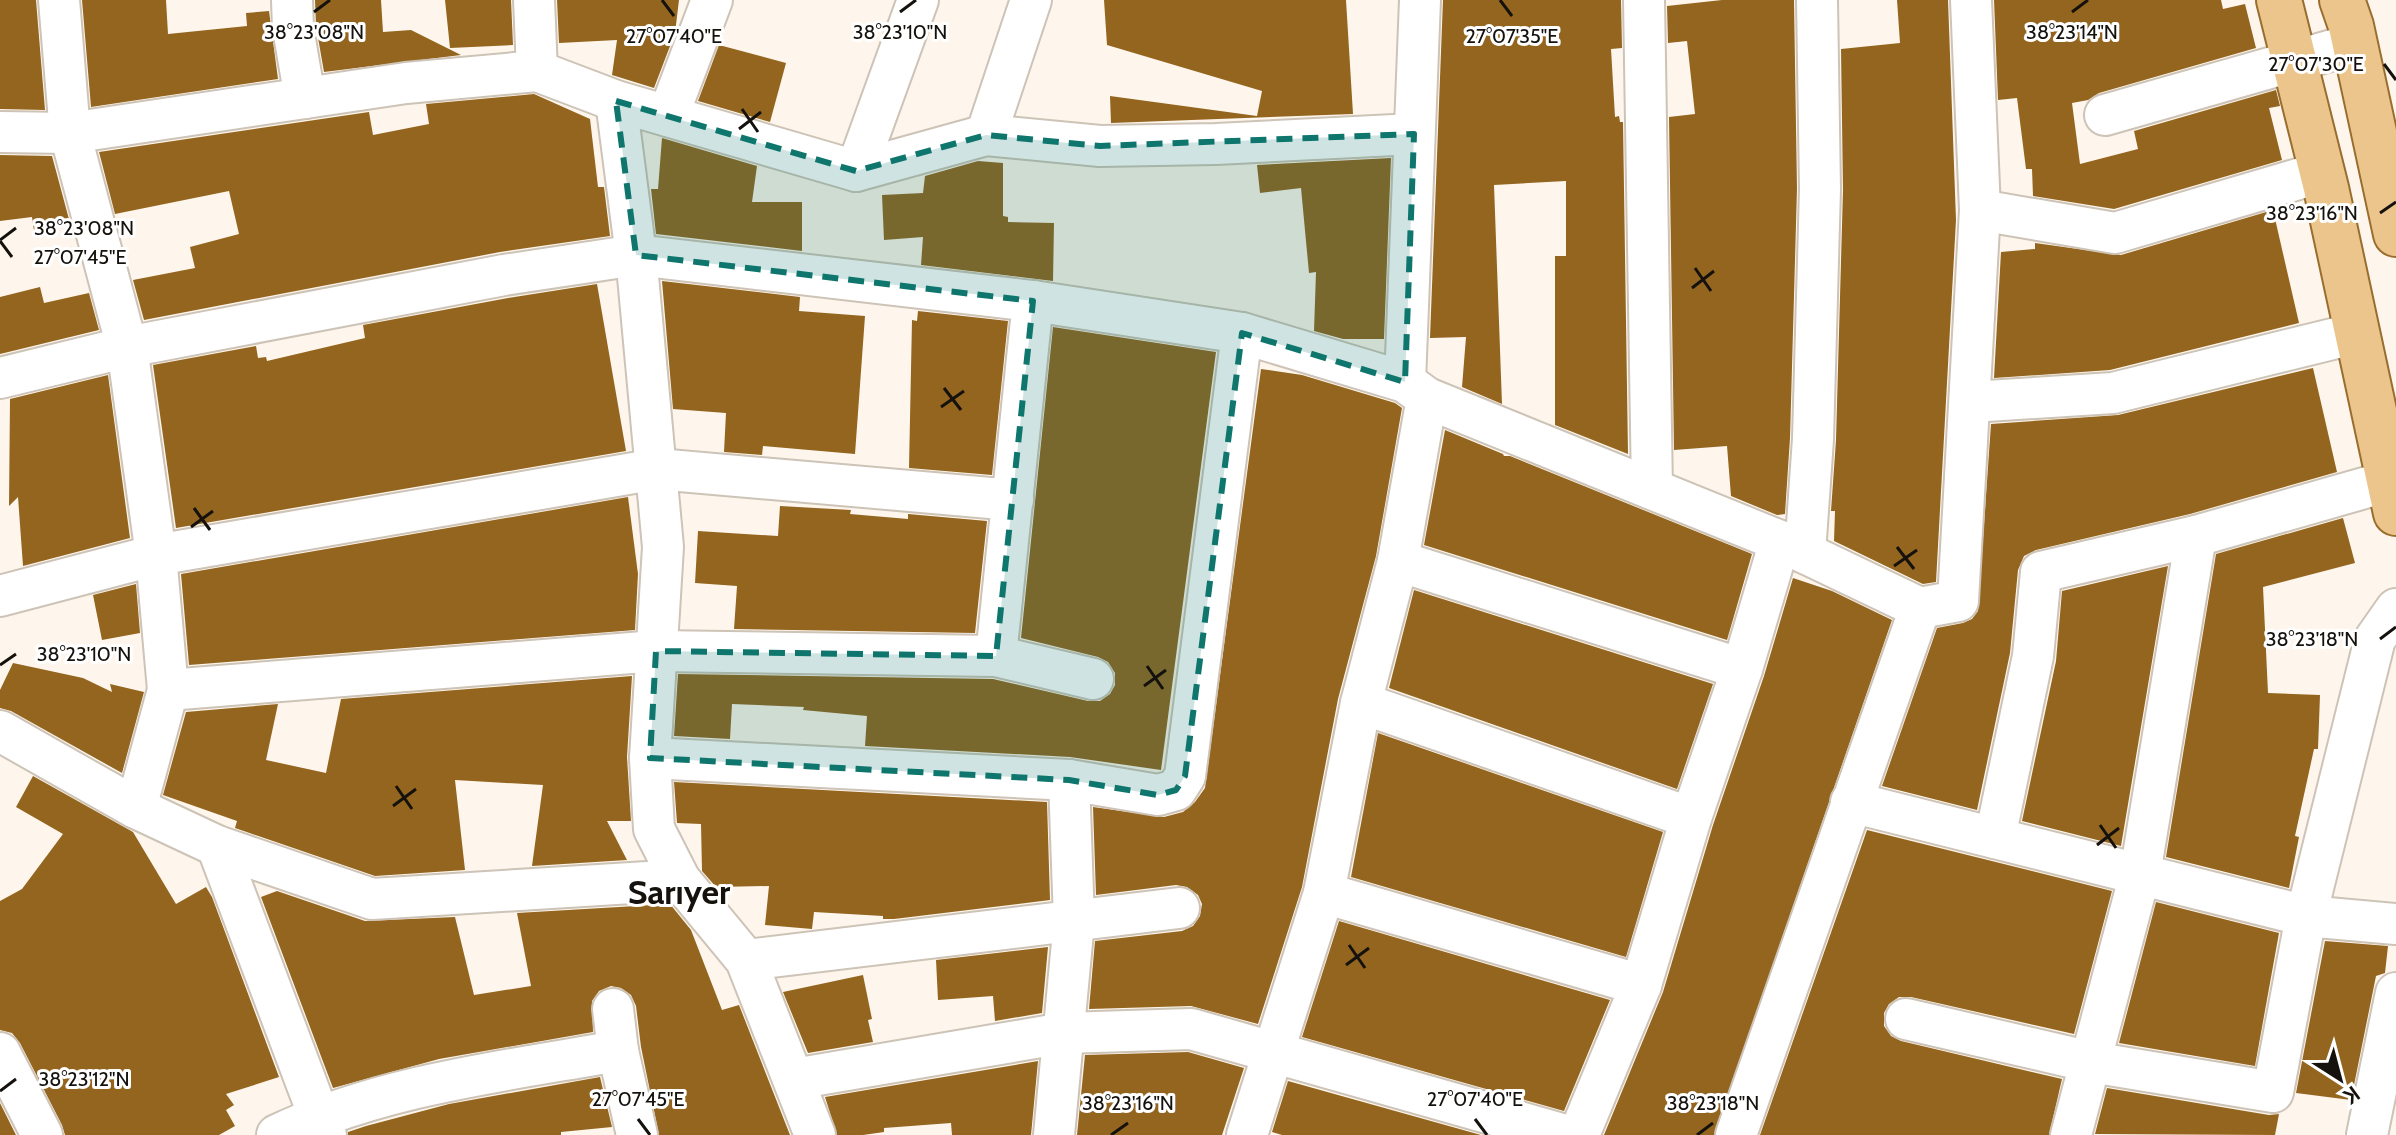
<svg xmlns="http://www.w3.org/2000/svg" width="2396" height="1135" font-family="Cabin,sans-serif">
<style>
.building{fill:#94651e}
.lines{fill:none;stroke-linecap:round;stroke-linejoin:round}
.minor-casing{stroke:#cdc3b7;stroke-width:44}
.major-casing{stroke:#996d2e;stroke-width:48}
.minor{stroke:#fff;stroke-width:40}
.major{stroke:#ecc58c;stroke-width:44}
.marked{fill:#0f766e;fill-opacity:0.2;stroke:#0f766e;stroke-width:6;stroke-dasharray:16 10;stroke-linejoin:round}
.ticks{fill:none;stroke:#15120e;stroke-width:3}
.labels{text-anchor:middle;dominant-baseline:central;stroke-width:6;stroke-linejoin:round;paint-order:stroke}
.district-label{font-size:34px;font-weight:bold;fill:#15120e;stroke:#fff}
.ticks-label{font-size:20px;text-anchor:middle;fill:#15120e;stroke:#fff;stroke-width:6;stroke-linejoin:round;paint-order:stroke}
</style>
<rect width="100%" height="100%" fill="#fef6ec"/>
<g class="building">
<path d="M0,0H36L45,110L0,109Z"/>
<path d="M82,0H166L168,34L247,26L246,13L269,11L278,79L91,107Z"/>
<path d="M315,0H381L383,32L411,30L461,55L324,72L316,26Z"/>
<path d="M445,0H511L513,45L450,48Z"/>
<path d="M557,0H679L675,33L654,88L612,75L617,40L559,43Z"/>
<path d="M1104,0H1346L1353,114L1111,123L1110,96L1257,116L1262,91L1107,45Z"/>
<path d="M1443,0H1621L1622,48L1611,49L1615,117L1619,116L1620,122H1623L1628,454L1555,425V256H1566V181L1494,185L1502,404L1462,387L1466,337L1430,338Z"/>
<path d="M1722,0H1794L1797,189L1790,438L1785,514L1777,515L1731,496L1727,446L1674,450L1669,117L1695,114L1687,41L1668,43L1667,6Z"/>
<path d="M1897,0H1948L1956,220L1936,582L1923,584L1834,541L1835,511H1831L1836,440L1843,190L1841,49L1900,43Z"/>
<path d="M1994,0H2221L2223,9L2245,4L2256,48L2099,93L2088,100L2072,103L2080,164L2138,149L2134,131L2276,90L2280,106L2269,108L2282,160L2114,209L2033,196L2032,169H2026L2017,98L1998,100Z"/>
<path d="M719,45L786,63L770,122L698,101Z"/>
<path d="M534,94L590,119L598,187H604L610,236L500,252L144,320L133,280L195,268L190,247L239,234L229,191L115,214L99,152L369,112L373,135L429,124L426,104Z"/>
<path d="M662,138L757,166L752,202H802V251L656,234L651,189H658Z"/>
<path d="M0,155L52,156L70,223L34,231L32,217L0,221Z"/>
<path d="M1391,158L1384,339H1343L1314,331L1316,272L1309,273L1301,188L1260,193L1257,165Z"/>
<path d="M978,161L1003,163V216L1008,217V222L1054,223L1053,281L921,265L923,237L884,240L882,195L923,193L925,176Z"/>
<path d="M2273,210L2299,323L2110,370L1994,378L2001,252L2035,249V243L2121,255Z"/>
<path d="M662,281L800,297L799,311L865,316L855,454L763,446L762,455L724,452L726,413L673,409Z"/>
<path d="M597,284L626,451L176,528L153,365L256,346L258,358L266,357L267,361L365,338L363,325L508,298Z"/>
<path d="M40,287L44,303L89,293L99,330L0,354V297Z"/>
<path d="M918,311L1008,321L992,475L909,468L912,320L917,321Z"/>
<path d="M1053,327L1216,352L1161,770L1070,757L865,746L867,716L803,710L804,707L732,704L730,739L674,736L678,674L993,679L1088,701H1100L1110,694L1115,685V673L1108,662L1098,657L1021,638Z"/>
<path d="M2313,368L2337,472L2190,514L2036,550L2024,556L2018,570L2010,653L1977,810L1882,786L1937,628L1963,623L1972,619L1978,611L1991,424L2118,415Z"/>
<path d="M1261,369L1302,375L1395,403L1402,408L1376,556L1338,699L1302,887L1258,1024L1191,1006L1089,1009L1095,941L1182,931L1193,926L1200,916L1202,904L1198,895L1187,887L1176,885L1096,895L1093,807L1164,817L1183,812L1195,802L1205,788Z"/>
<path d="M108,375L130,538L23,566L18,497L9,506L10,399Z"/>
<path d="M1445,430L1503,454L1504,456H1510L1752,554L1727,640L1424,545Z"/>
<path d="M628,497L638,574L635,630L189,665L181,574Z"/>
<path d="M780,506L851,510L850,514L908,519V514L987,521L975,633L734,629L737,586L695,583L698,531L778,536Z"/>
<path d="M2343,518L2355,563L2263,587L2268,693L2320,695L2318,749H2314L2295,836L2299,837L2289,888L2166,857L2216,554Z"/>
<path d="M2168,566L2121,846L2022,821L2056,661L2062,591Z"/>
<path d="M1793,578L1832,591L1892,620L1714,1135H1604L1663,992L1713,825L1764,676Z"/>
<path d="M136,584L140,633L102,640L93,595Z"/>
<path d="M1414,590L1713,684L1677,789L1389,688Z"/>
<path d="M13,663L83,678L112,692L110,684L144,692L122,773L11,711L0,708V690Z"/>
<path d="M632,676L627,757L631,821H607L627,860L532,866L543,785L455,780L465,870L375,876L235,828L237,821L163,795L186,712L278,704L266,760L326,773L341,699Z"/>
<path d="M1378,733L1663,832L1626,957L1351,877Z"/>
<path d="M33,776L133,832L176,904L206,887L212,897L279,1077L226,1094L234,1105L226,1110L235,1126L219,1135H65L62,1125L20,1043L12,1033L0,1030V901L22,889L63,834L16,807Z"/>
<path d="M674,782L1047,802L1050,900L894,919H883V916L814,912L812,929L765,925L769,886L716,887L702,871L701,824L677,823Z"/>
<path d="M1867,830L2112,891L2074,1034L1911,997H1899L1889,1004L1884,1013V1026L1891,1036L1901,1041L2062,1079L2049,1135H1760Z"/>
<path d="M277,891L365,921L455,917L474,995L531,986L517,913L670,904L691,930L722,1010L739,1005L790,1135H659L641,1047L636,1006L631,995L621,988L611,986L599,991L592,1001L593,1032L439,1059L333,1088L261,897Z"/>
<path d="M2156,902L2279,933L2255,1066L2119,1043Z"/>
<path d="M1339,921L1610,1000L1564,1111L1302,1037Z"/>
<path d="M2325,941L2388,946L2385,973L2376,976L2351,1100L2296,1093Z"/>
<path d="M1048,947L1042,1013L995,1021L993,996L938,1000L936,960Z"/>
<path d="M863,975L872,1019L868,1020L873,1042L808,1053L783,992Z"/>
<path d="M1188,1052L1244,1068L1222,1135H1077L1085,1055Z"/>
<path d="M1038,1061L1031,1135H952L951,1123L884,1128V1132L863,1135H837L825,1097Z"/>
<path d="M600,1077L612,1127L561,1132V1135H348V1132L366,1126L449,1104Z"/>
<path d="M1288,1081L1481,1135H1282L1272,1132Z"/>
<path d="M2107,1088L2269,1115L2279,1114L2275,1135L2095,1134Z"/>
<path d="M0,1103L16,1135H0Z"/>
</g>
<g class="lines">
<g class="minor-casing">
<g id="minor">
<path d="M59,0L70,133L127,347L156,555L168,690L136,808"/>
<path d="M292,0L293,28L305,98"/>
<path d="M534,0L537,71"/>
<path d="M1644,0L1652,489"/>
<path d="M616,101L636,255L663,547L650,758L654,829L680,880L746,960L815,1135"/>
<path d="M2105,115L2354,44"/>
<path d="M668,116L712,0"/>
<path d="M0,132L70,133L406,83L537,71L616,101L856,171L986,135L1100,146L1216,144L1414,134"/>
<path d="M986,135L1031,0"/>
<path d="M856,171L918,0"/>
<path d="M1980,210L2115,233L2322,172"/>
<path d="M0,378L127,347L504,275L636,255L1033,301L1242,333L1405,382L1427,398L1780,541L1920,608L1958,601L1980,210L1971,0"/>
<path d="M1405,382L1420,0"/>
<path d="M1971,402L2113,393L2357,333"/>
<path d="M1805,553L1813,439L1820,189L1817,0"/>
<path d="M1398,561L1742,669"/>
<path d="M0,596L156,555L657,469L1013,500"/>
<path d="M996,656L1033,301"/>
<path d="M168,690L656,651L996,656L1093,679"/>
<path d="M1361,703L1691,818"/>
<path d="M0,731L136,808L217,846L372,899L680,880"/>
<path d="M650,758L1069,780L1158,795L1176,790L1185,776L1242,333"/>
<path d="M1851,802L2306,916L2396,924"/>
<path d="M1995,838L2033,656L2041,572L2196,536L2396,479"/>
<path d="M217,846L326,1135"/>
<path d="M1324,893L1641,985"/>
<path d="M746,960L1179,908"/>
<path d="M613,1009L618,1051L637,1135"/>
<path d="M1906,1019L2091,1062L2273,1092L2306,916L2375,639L2396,609"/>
<path d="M0,1053L42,1135"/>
<path d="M794,1079L1064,1033L1191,1029L1565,1135"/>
<path d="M277,1135C383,1085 504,1071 618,1051"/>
<path d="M1054,1135L1074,921L1069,780"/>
<path d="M1247,1135L1324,893L1361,703L1398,561L1427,398"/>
<path d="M1579,1135L1641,985L1691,818L1742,669L1780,541"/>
<path d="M1736,1135L1920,608"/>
<path d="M2071,1135L2140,874L2196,536"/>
<path d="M2367,1135L2396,993"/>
</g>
</g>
<g class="major-casing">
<g id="major">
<path d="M2279,0L2326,188L2396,513"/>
<path d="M2342,0L2351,26L2396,234"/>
</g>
</g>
<use href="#minor" class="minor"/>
<use href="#major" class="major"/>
</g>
<path class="marked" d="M616,101L856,171L986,135L1100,146L1414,134L1405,382L1242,333L1185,776L1176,790L1158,795L1069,780L650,758L656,651L996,656L1033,301L636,255Z"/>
<path class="ticks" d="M662,0L674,16M1500,0L1512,16M314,12L330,0M900,12L916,0M2072,12L2088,0M2384,64L2396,80M742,109L758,132M739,129L761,112M2380,213L2396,202M0,240L16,228M0,241L12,257M1695,268L1711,291M1692,288L1714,271M944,388L961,410M941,407L964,391M194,508L210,530M191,527L213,511M1897,547L1914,569M1894,566L1917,550M2380,639L2396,627M0,665L16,654M1147,666L1163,689M1144,686L1166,670M396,786L412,809M393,806L416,789M2100,825L2116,848M2097,845L2119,828M1349,945L1365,968M1346,965L1369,948M0,1091L16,1079M638,1119L650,1135M1475,1119L1487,1135M1111,1135L1128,1123M1697,1135L1713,1123"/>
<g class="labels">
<g class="district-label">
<text x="679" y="892">Sarıyer</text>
</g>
</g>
<g class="ticks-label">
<text x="900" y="39">38°23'10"N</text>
<text x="314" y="39">38°23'08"N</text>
<text x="2072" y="39">38°23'14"N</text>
<text x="674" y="43">27°07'40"E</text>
<text x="1512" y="43">27°07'35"E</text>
<text x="2316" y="71">27°07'30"E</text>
<text x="2312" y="220">38°23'16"N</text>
<text x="84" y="235">38°23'08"N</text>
<text x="80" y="264">27°07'45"E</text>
<text x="2312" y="646">38°23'18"N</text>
<text x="84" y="661">38°23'10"N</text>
<text x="84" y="1086">38°23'12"N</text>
<text x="638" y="1106">27°07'45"E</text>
<text x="1475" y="1106">27°07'40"E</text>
<text x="1128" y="1110">38°23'16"N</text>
<text x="1713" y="1110">38°23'18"N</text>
</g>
<g transform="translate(2340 1079) rotate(144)" stroke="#ffffff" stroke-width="6" paint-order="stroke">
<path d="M0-6L14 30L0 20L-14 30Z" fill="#15120e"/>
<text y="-12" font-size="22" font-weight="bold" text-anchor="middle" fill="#15120e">K</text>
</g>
</svg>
